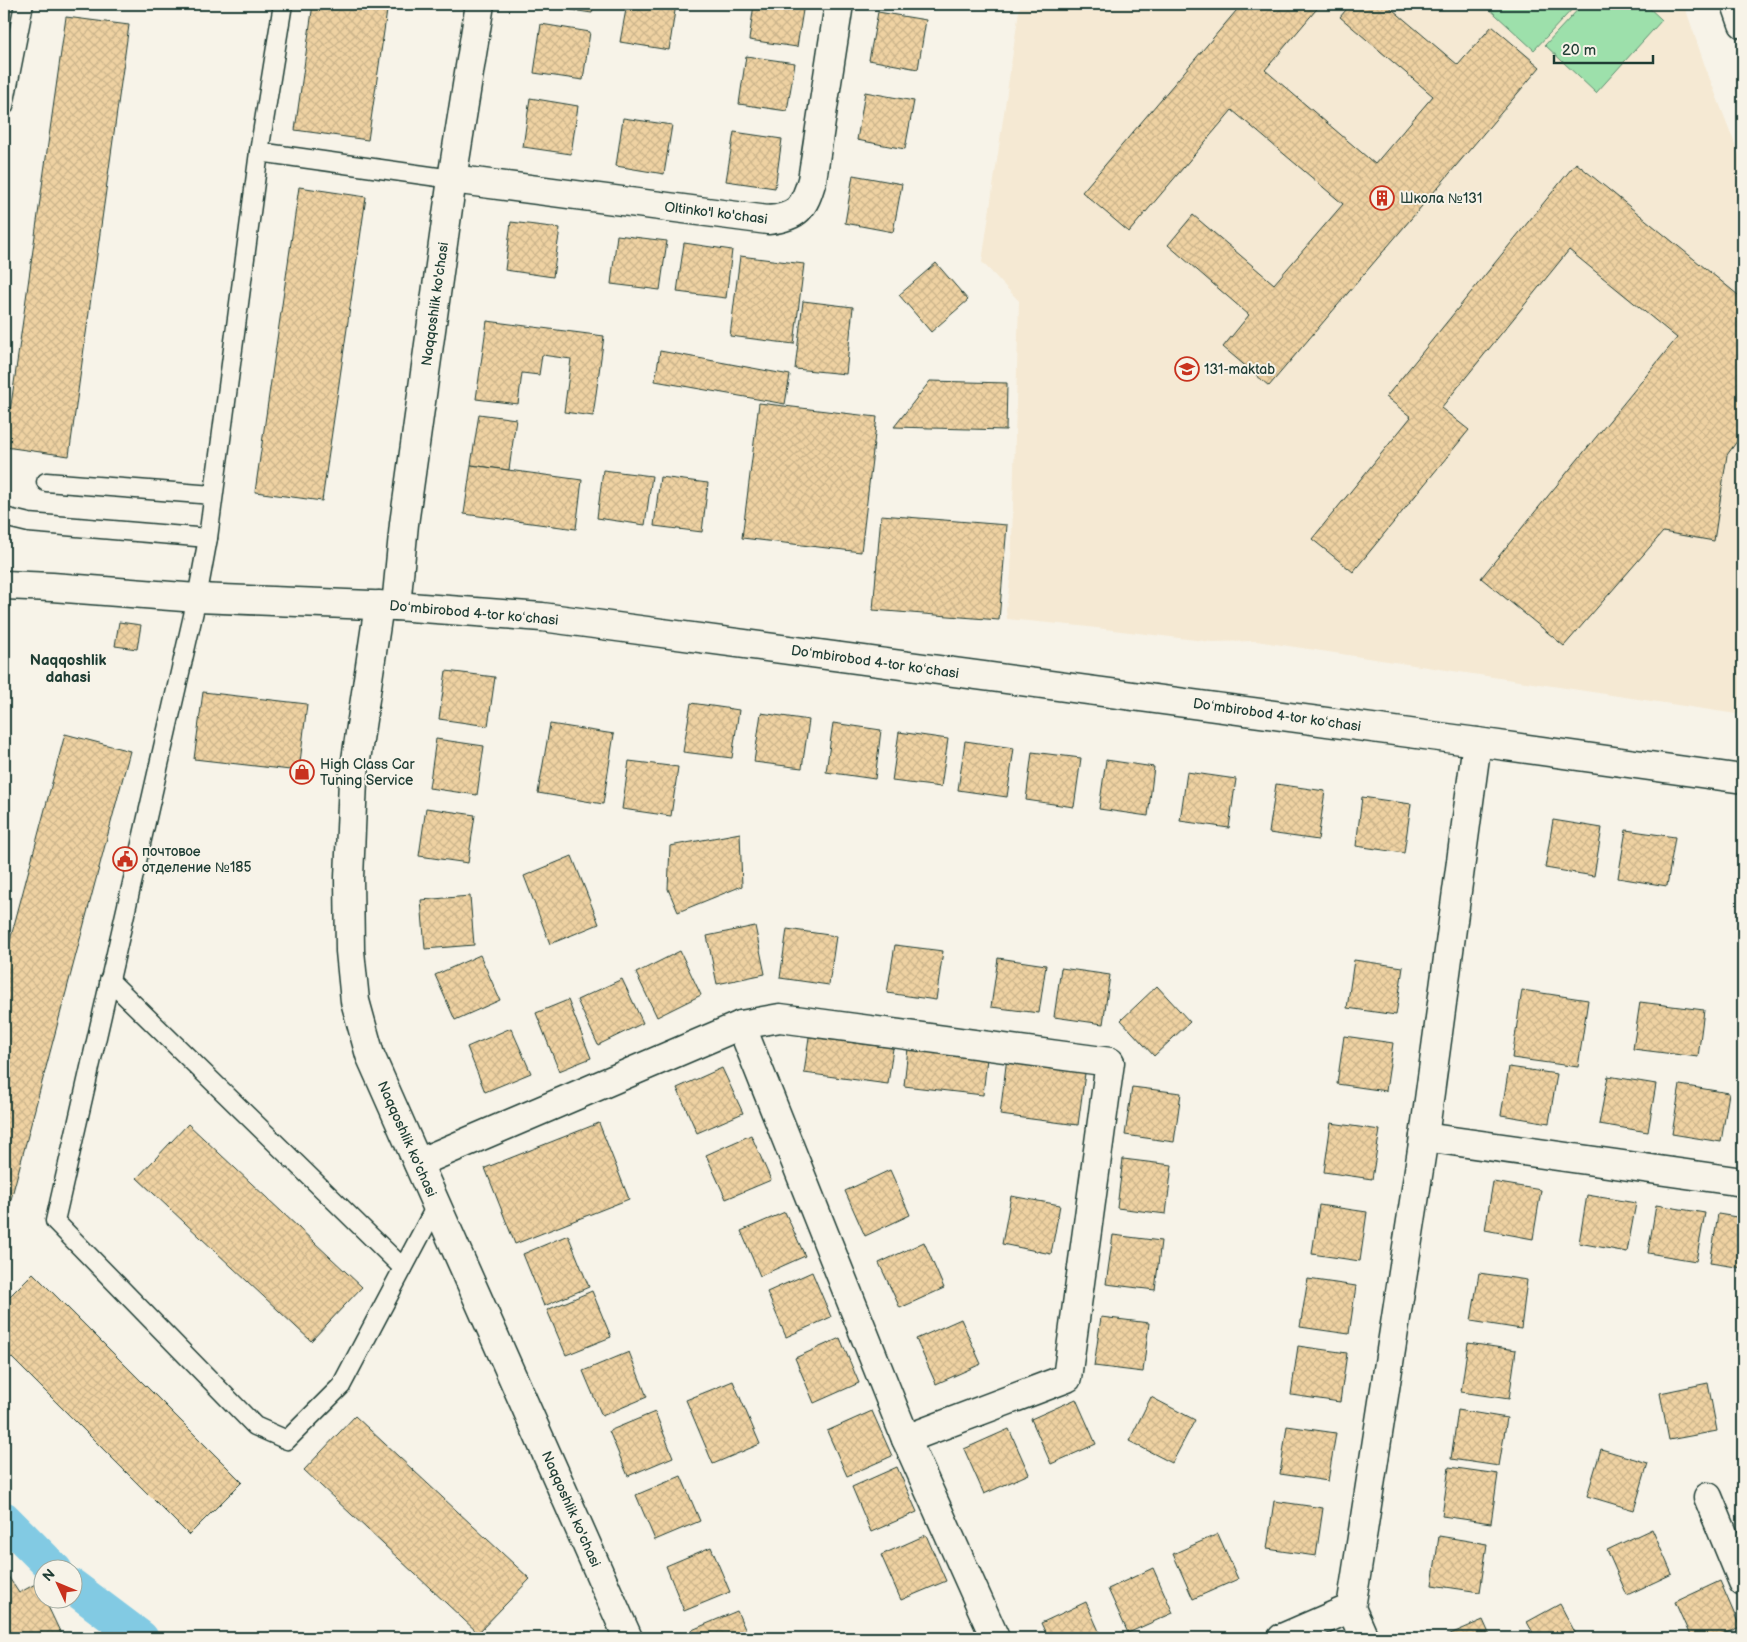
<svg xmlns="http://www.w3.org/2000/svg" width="1747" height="1642" font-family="'Balsamiq Sans',sans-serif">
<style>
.built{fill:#f5e9d3}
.pitch{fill:#9de0ab;stroke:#5e8e70}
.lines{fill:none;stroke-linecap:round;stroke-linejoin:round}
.canal{stroke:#82cae3;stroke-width:35}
.building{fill:url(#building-cross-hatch);stroke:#1f3d34}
.lane-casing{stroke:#1f3d34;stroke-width:21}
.street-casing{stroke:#1f3d34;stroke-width:31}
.secondary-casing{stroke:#1f3d34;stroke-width:31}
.lane{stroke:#f7f3e8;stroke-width:18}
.street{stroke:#f7f3e8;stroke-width:28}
.secondary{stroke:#f7f3e8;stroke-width:28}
.labels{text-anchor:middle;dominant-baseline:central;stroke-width:4;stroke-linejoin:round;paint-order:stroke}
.poi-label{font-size:14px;fill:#1f3d34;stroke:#f7f3e8;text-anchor:start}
.street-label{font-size:14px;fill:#1f3d34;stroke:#f7f3e8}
.neighbourhood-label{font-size:15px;font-weight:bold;fill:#1f3d34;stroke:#f7f3e8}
</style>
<defs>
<pattern id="building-cross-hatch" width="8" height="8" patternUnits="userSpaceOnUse" patternTransform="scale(1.25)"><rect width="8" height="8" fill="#efd2a2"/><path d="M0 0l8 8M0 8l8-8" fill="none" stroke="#ccb58c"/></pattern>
</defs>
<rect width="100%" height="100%" fill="#f7f3e8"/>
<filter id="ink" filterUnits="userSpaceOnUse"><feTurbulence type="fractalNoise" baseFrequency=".02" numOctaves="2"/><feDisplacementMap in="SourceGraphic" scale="10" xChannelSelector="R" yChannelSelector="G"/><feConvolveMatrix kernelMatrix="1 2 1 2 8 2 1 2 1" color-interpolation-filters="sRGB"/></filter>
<g filter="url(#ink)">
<path class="built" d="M1020,4H1684L1706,69L1743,165V715L1256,641L1212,642L1080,626L1007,619L1006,610L1011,574L1019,301L982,262Z"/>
<g class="pitch">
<path d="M1484,4H1577L1534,50Z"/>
<path d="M1583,4H1645L1662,20L1596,93L1545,45Z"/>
</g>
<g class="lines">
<g class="canal">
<path d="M4,1519L55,1570"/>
<path d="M72,1586L141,1638"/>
</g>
</g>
<g class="building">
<path d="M313,4H388L368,140L295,130Z"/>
<path d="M544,4H594L592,13L544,6Z"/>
<path d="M627,4H676L669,50L620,42Z"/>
<path d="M754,4H804L797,47L749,40Z"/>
<path d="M1242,4H1321L1265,70L1375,164L1433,96L1340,17L1351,4H1386L1458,65L1492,26L1540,67L1269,386L1223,347L1249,315L1168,245L1193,215L1274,284L1343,204L1232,110L1129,232L1082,192Z"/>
<path d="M878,12L926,20L918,69L869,60Z"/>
<path d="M66,17L129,25L69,456L5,447Z"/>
<path d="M541,24L590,32L583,80L534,73Z"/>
<path d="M746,56L795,63L787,111L739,104Z"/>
<path d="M865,92L914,101L905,149L857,140Z"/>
<path d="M530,98L578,106L571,154L523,147Z"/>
<path d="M623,118L672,125L664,174L616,166Z"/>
<path d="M734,132L782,139L775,188L726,181Z"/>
<path d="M1576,163L1743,299V433L1727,455L1714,541L1663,532L1564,646L1481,578L1677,338L1569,250L1441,408L1469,430L1353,572L1312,539L1411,417L1386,397Z"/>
<path d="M853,175L902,184L893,232L845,223Z"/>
<path d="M299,187L366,197L322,501L255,492Z"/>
<path d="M511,222L560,228L553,277L505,270Z"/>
<path d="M617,235L667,241L660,290L611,284Z"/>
<path d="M684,243L732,250L726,298L677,292Z"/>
<path d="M740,256L804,264L794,344L730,336Z"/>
<path d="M936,263L968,300L931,332L899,295Z"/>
<path d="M803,301L853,307L846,374L795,369Z"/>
<path d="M487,321L604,336L593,416L564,412L571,359L542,355L539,375L522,373L518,404L476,399Z"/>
<path d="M660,351L790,375L785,404L655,381Z"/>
<path d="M930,381L1007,383L1006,430L894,427Z"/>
<path d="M759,403L877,417L861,552L742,538Z"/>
<path d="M479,414L516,419L509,470L471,465Z"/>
<path d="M471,465L582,480L576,529L464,514Z"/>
<path d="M603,470L652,476L645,525L597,518Z"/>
<path d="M660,477L708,483L702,532L654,526Z"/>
<path d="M881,515L1007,525L999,620L873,610Z"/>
<path d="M119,622L141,625L137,649L115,646Z"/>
<path d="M446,671L495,677L488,726L439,719Z"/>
<path d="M203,692L307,704L299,771L194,759Z"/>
<path d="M691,703L739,710L732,758L683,752Z"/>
<path d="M761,713L809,720L802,768L754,762Z"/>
<path d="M833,723L881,730L875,779L826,772Z"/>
<path d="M550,724L614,734L603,804L538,793Z"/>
<path d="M899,732L948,739L941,787L892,781Z"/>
<path d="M65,734L130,751L10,1203L4,1201V963Z"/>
<path d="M436,739L484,746L477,795L429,788Z"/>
<path d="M965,741L1014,748L1007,797L958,790Z"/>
<path d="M1032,752L1081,758L1074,807L1026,800Z"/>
<path d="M1106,760L1154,767L1148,816L1099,809Z"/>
<path d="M629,761L678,767L671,816L622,809Z"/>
<path d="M1187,772L1236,779L1229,828L1180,821Z"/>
<path d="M1276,784L1325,791L1318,840L1269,833Z"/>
<path d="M1362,797L1411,804L1404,853L1356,846Z"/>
<path d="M426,808L475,815L468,863L419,856Z"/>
<path d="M1553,820L1602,828L1594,876L1545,868Z"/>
<path d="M1626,830L1675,837L1667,886L1618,878Z"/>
<path d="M740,833L742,886L678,912L668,889L670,846Z"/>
<path d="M572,856L599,924L550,944L524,876Z"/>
<path d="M470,896L474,945L425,949L421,900Z"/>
<path d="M755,926L765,974L717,984L707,936Z"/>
<path d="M787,929L836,936L829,985L780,978Z"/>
<path d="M895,945L943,951L936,1000L887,993Z"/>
<path d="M680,951L701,995L657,1017L636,973Z"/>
<path d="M480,955L500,1000L455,1020L435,975Z"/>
<path d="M998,958L1046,965L1039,1013L991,1007Z"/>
<path d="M1354,960L1403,967L1396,1015L1347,1008Z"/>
<path d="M1061,968L1110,975L1103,1024L1054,1017Z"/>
<path d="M622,979L643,1023L598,1045L577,1000Z"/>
<path d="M1157,986L1190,1022L1154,1056L1121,1020Z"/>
<path d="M1522,990L1588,1000L1578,1067L1512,1058Z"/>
<path d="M568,1000L591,1058L559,1071L536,1013Z"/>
<path d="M1640,1002L1704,1010L1698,1057L1633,1049Z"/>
<path d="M511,1028L531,1073L485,1092L467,1047Z"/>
<path d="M1344,1036L1393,1043L1386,1091L1337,1084Z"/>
<path d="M809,1037L893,1048L888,1084L804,1073Z"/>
<path d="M908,1048L987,1058L983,1095L904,1086Z"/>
<path d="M1007,1057L1086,1066L1078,1125L1000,1115Z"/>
<path d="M1509,1067L1557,1074L1549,1123L1501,1115Z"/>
<path d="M722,1068L743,1113L697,1133L677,1088Z"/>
<path d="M1608,1076L1656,1084L1648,1132L1599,1124Z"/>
<path d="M1680,1085L1729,1093L1721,1142L1672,1134Z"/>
<path d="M1132,1087L1181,1093L1174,1142L1125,1135Z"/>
<path d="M599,1123L629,1199L515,1244L485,1168Z"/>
<path d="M1331,1123L1380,1130L1372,1179L1324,1172Z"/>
<path d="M188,1124L362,1287L311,1341L137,1178Z"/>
<path d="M751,1135L771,1180L726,1199L706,1155Z"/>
<path d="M1123,1159L1172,1165L1166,1214L1117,1208Z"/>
<path d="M890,1170L910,1215L865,1236L845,1191Z"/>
<path d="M1493,1182L1541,1190L1533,1239L1485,1230Z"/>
<path d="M1587,1195L1636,1203L1627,1252L1579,1243Z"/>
<path d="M1011,1196L1060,1205L1051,1254L1002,1244Z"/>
<path d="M1319,1205L1367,1212L1360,1261L1312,1254Z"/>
<path d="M1656,1205L1705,1213L1696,1261L1648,1253Z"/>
<path d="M785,1212L805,1256L760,1276L741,1231Z"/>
<path d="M1718,1214L1743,1218V1268L1710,1263Z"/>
<path d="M568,1235L589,1287L544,1306L523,1254Z"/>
<path d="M1113,1235L1161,1241L1155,1290L1106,1284Z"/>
<path d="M924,1242L944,1288L900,1308L879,1263Z"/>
<path d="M812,1272L831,1317L786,1337L767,1292Z"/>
<path d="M33,1273L242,1482L189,1535L4,1350V1302Z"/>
<path d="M1479,1273L1527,1280L1521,1329L1471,1321Z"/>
<path d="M1308,1279L1356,1286L1349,1334L1300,1327Z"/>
<path d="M592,1291L611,1337L566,1355L547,1310Z"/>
<path d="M1101,1317L1149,1323L1143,1372L1094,1366Z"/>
<path d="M961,1319L981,1364L936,1384L916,1339Z"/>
<path d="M840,1338L859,1383L814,1403L795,1358Z"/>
<path d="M1468,1343L1516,1350L1509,1399L1461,1392Z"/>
<path d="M1298,1346L1347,1353L1340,1402L1291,1395Z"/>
<path d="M629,1352L647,1397L602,1416L583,1371Z"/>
<path d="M733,1381L760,1444L713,1464L686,1400Z"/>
<path d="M1708,1383L1717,1431L1669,1440L1660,1393Z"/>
<path d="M1151,1397L1195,1420L1172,1463L1129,1441Z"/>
<path d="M1076,1399L1096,1444L1051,1464L1031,1419Z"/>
<path d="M1458,1410L1507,1418L1499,1466L1451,1459Z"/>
<path d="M872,1411L892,1456L847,1476L827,1431Z"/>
<path d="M655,1412L673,1457L628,1476L609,1431Z"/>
<path d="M355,1416L530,1579L478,1633L304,1470Z"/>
<path d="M1287,1426L1336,1433L1328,1481L1280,1474Z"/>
<path d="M1009,1429L1029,1474L984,1494L964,1449Z"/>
<path d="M1601,1449L1648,1463L1634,1510L1587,1496Z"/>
<path d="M897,1467L917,1512L871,1532L852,1487Z"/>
<path d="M1449,1467L1498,1474L1491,1523L1442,1516Z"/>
<path d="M681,1476L700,1521L655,1540L636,1495Z"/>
<path d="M1274,1501L1323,1508L1316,1556L1267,1549Z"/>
<path d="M1652,1529L1672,1574L1627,1595L1607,1550Z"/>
<path d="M1218,1534L1238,1579L1193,1599L1173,1554Z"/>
<path d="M926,1535L946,1581L901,1600L881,1555Z"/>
<path d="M1439,1536L1487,1544L1480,1592L1432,1585Z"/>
<path d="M711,1547L730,1592L684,1611L666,1566Z"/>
<path d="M1153,1568L1173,1613L1128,1633L1108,1589Z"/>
<path d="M4,1570L19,1593L37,1583L42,1594V1600H45L63,1638H4Z"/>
<path d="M1720,1581L1740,1627L1714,1638H1691L1675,1602Z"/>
<path d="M1086,1602L1102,1638H1048L1041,1623Z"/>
<path d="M1560,1604L1578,1638H1536L1527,1622Z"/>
<path d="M737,1611L749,1638H695L692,1630Z"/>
<path d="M1483,1620L1491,1638H1441Z"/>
</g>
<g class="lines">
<g class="lane-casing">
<g id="lane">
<path d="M4,106L24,4"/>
<path d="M259,152L283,4"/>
<path d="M46,482L213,495"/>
<path d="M4,517L29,523L208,538"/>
<path d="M109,980L403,1268"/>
<path d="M437,1204L341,1386L287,1440L255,1426L55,1221L197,598L208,538L259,152L452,179"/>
</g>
</g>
<g class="street-casing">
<g id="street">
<path d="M1736,4L1743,24"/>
<path d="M452,179L768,220C798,217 804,208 812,180L839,4"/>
<path d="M379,605L353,780L349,878L350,951L355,1001L370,1055L628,1638"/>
<path d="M396,606L404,524L452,179L480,4"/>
<path d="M741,1025L906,1439L995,1638"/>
<path d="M1424,1137L1743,1182"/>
<path d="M418,1163L741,1025L780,1018L1110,1062L1067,1378L906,1439"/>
<path d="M1708,1497L1743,1582"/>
<path d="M1282,1638L1351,1608"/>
<path d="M1364,1638L1351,1608L1424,1137L1477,742"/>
</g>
</g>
<g class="secondary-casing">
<path id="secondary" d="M4,585L52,587L197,598L396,606L542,617L1477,742L1743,779"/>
</g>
<use href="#lane" class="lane"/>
<use href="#street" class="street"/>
<use href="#secondary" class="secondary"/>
</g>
</g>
<defs>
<g id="building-ring" transform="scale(1.25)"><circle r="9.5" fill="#f7f3e8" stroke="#c8321e" stroke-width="1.5"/><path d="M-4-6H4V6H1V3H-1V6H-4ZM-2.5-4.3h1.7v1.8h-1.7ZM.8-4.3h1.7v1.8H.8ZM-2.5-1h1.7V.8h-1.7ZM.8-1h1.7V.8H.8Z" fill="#c8321e"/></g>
<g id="school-ring" transform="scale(1.25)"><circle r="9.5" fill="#f7f3e8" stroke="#c8321e" stroke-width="1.5"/><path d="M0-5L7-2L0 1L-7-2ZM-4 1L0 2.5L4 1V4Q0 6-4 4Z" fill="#c8321e"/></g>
<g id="shop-ring" transform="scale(1.25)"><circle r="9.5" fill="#f7f3e8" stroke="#c8321e" stroke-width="1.5"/><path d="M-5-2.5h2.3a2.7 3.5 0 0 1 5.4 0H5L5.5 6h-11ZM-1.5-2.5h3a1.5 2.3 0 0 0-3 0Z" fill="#c8321e"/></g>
<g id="civic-ring" transform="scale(1.25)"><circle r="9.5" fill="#f7f3e8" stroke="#c8321e" stroke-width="1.5"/><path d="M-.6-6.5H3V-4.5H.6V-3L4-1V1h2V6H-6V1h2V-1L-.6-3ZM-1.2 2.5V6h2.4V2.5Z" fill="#c8321e"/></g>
</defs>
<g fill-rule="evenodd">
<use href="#building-ring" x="1382" y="198"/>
<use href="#school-ring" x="1187" y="369"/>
<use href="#shop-ring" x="302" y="772"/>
<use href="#civic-ring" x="125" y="859"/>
</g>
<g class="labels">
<g class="poi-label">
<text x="1400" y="198">Школа №131</text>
<text x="1204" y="369">131-maktab</text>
<text x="320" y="764">High Class Car<tspan x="320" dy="16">Tuning Service</tspan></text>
<text x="142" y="851">почтовое<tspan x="142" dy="16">отделение №185</tspan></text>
</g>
<g class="street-label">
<text transform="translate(716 213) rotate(7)">Oltinko'l ko'chasi</text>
<text transform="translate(435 304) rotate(-82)">Naqqoshlik ko'chasi</text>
<text transform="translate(474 613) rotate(5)">Doʻmbirobod 4-tor koʻchasi</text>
<text transform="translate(875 662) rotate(8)">Doʻmbirobod 4-tor koʻchasi</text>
<text transform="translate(1277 715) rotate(8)">Doʻmbirobod 4-tor koʻchasi</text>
<text transform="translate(407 1139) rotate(66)">Naqqoshlik ko'chasi</text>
<text transform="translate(571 1509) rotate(66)">Naqqoshlik ko'chasi</text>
</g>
<g class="neighbourhood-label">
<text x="68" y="660">Naqqoshlik<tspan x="68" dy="17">dahasi</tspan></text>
</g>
</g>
<rect width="1747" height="1642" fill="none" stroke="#f7f3e8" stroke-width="20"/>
<rect x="10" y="10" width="1727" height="1622" fill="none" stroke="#1f3d34" stroke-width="2" filter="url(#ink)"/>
<g transform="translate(58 1584) rotate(314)"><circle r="24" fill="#f7f3e8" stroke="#a1aaa0"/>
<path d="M0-4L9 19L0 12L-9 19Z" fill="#c8321e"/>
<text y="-8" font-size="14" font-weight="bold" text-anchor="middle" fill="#1f3d34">N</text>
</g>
<path d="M1554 55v8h99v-8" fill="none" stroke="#1f3d34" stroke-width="2.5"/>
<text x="1562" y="55" font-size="15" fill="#1f3d34" stroke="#f7f3e8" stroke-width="4" paint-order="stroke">20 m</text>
</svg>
